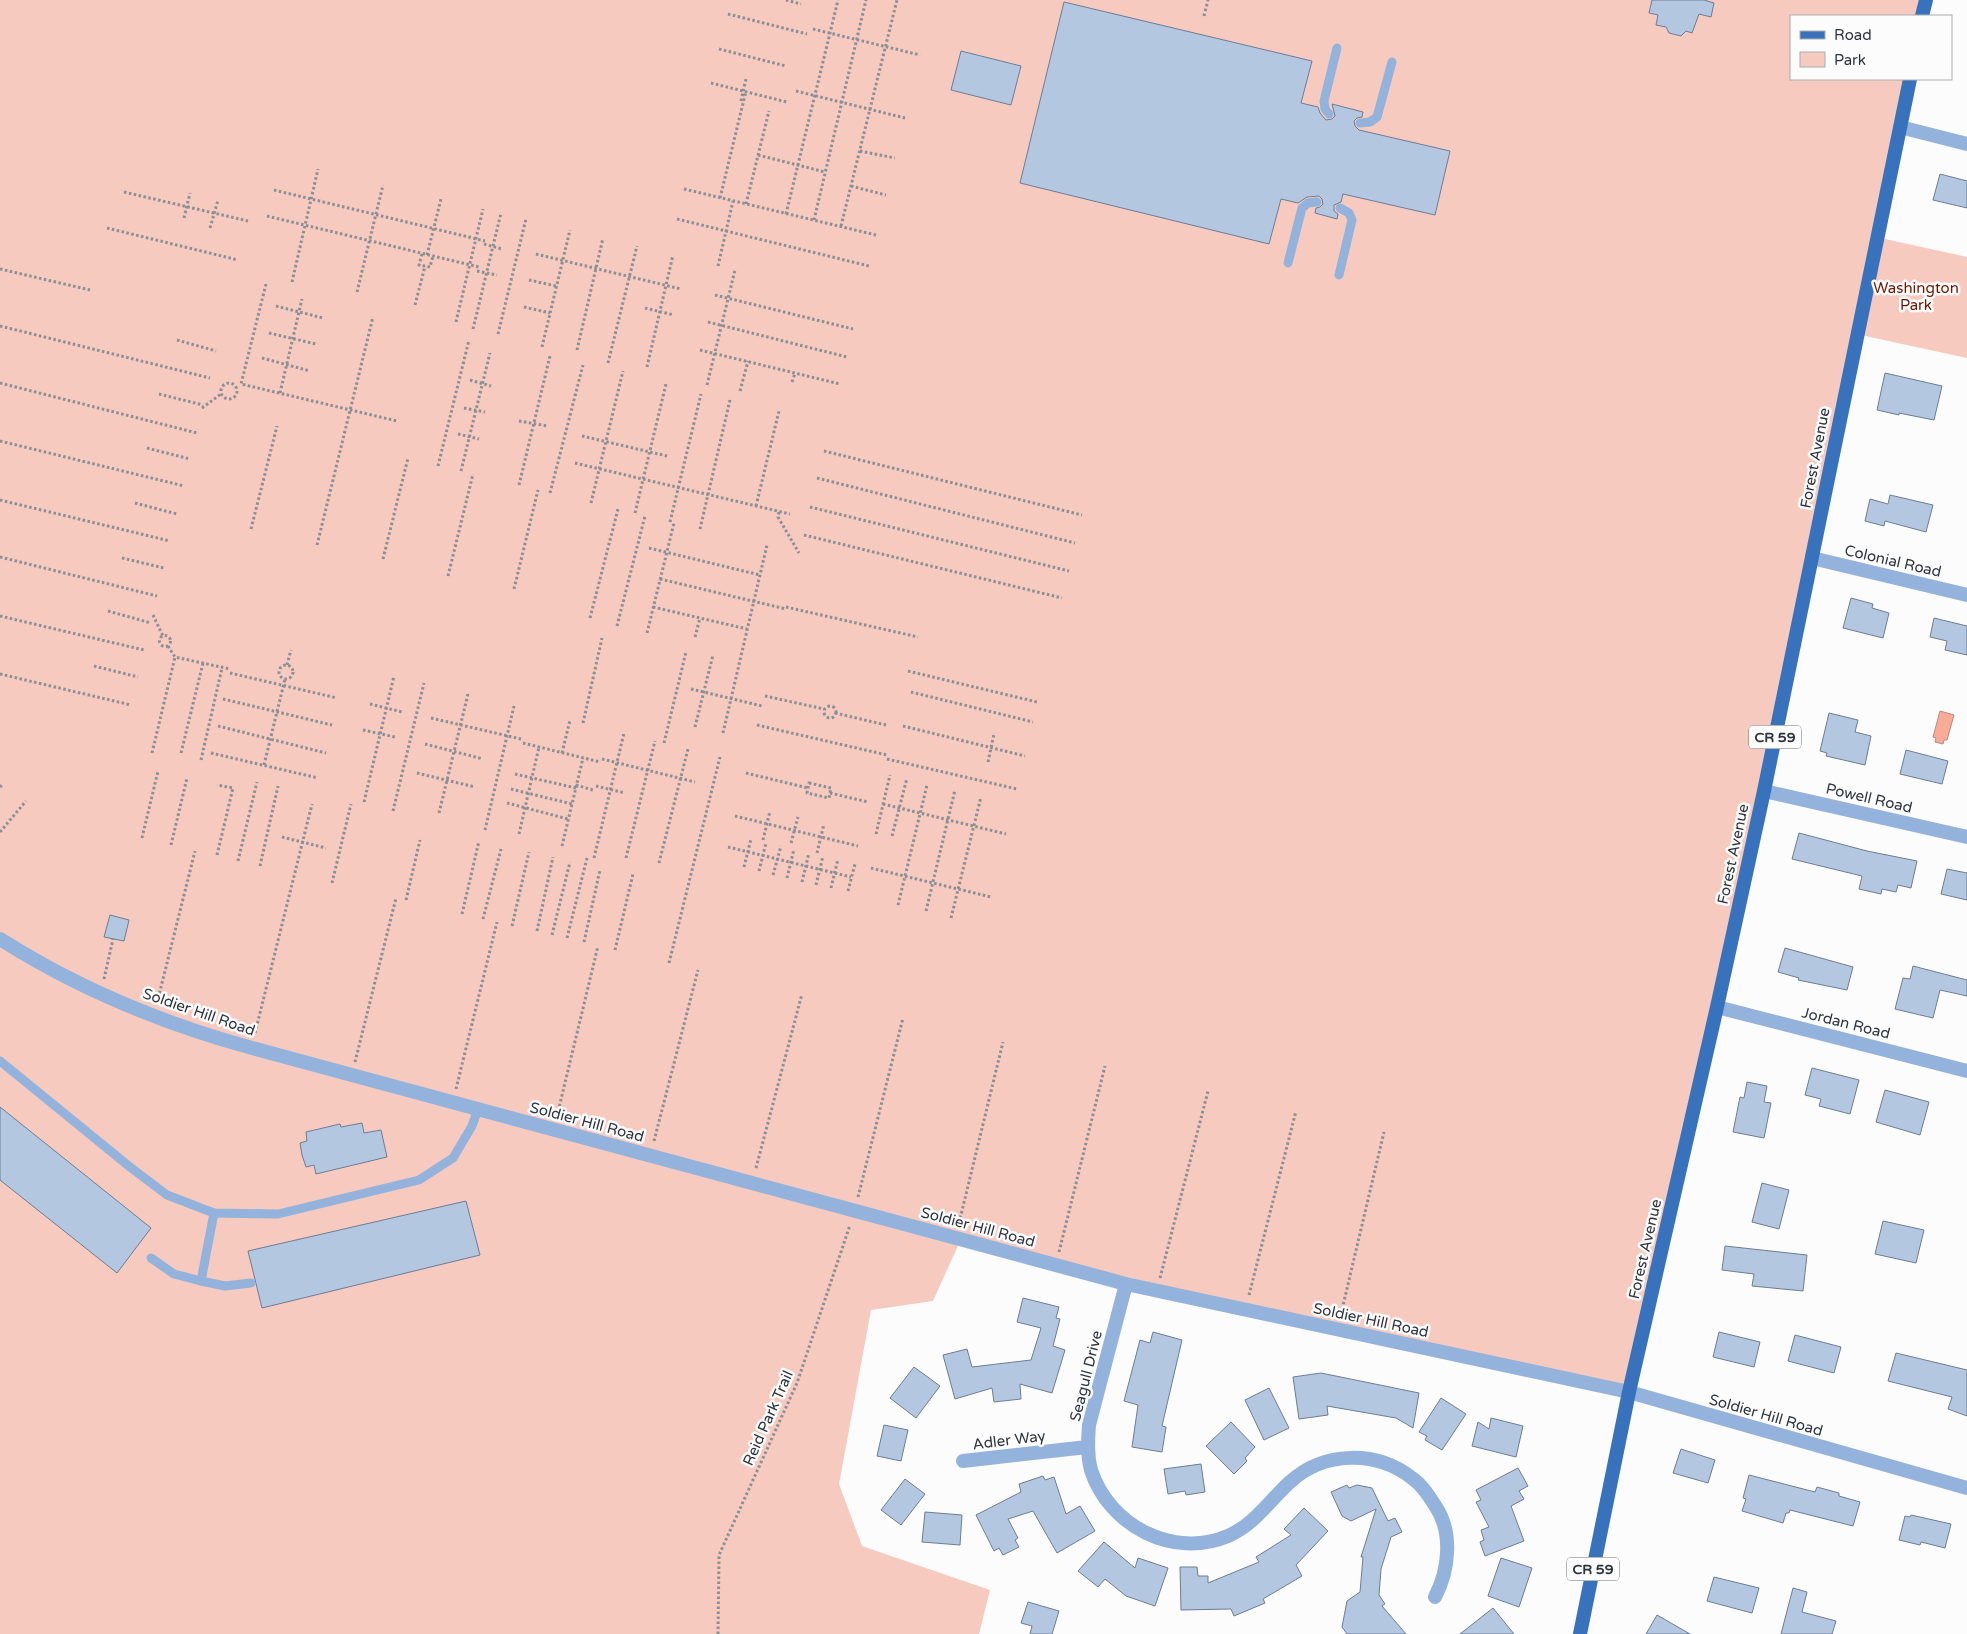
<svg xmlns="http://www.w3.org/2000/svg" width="1967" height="1634" font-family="'Varela Round',sans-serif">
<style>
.green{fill:#f6cabe}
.water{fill:#f8ac98;stroke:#bb887d}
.building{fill:#b4c7e1;stroke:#6c7d95}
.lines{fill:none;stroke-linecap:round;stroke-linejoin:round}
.path{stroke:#8b8f95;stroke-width:3;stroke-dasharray:2.5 2.5;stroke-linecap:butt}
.service{stroke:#93b3dc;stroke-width:9}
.minor{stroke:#93b3dc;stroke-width:14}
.tertiary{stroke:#93b3dc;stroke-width:14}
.primary{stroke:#3872bd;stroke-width:14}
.labels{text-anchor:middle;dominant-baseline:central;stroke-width:5;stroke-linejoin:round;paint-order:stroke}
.shield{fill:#fcfcfc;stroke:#6c7178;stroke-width:1}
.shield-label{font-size:14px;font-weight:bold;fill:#2e353f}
.park-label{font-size:15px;fill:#6d1600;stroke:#fcfcfc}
.street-label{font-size:15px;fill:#2e353f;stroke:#fcfcfc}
</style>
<rect width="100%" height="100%" fill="#fcfcfc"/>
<path class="green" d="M0,0H1925L1922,16H1791V79H1909L1876,237L1967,257V358L1856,334L1629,1392L961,1239L933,1301L871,1310L839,1484L862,1546L990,1590L979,1634H0Z"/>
<path class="water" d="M1940,711L1954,715L1947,740H1944L1943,744L1935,742L1936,738L1933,737Z"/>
<g class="building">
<path d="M1652,0H1704L1714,3L1711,17L1699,14L1692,33L1686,31L1681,36L1669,33L1666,27L1656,25L1658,15L1649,13Z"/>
<path d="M1064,2L1312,61L1301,103L1318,107L1320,113L1326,120L1332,119L1335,116L1332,104L1363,112L1362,117L1357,118L1354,121L1355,126L1359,130L1450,151L1435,215L1343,194L1341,202L1334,205V211L1338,214L1337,219L1315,213L1316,208L1320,207L1323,204L1322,199L1319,196L1307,197L1298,203L1281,199L1269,244L1020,183Z"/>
<path d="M961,51L1021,66L1011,105L951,90Z"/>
<path d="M1940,174L1967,181V208L1933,200Z"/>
<path d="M1885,373L1942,386L1934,420L1899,413V415L1877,410Z"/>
<path d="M1890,495L1933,505L1926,532L1885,521L1884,526L1865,521L1870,499L1888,504Z"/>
<path d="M1851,598L1873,604L1872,608L1889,613L1883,638L1843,628Z"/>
<path d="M1934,618L1967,626V655L1945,650L1947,641L1930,637Z"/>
<path d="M1829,713L1858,720L1855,732L1871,736L1865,765L1826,756L1827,753L1820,751Z"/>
<path d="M1906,750L1948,761L1942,784L1900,774Z"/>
<path d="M1799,833L1867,851L1917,861L1911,888L1898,885L1896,892L1882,889L1881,894L1859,889L1862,876L1792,859Z"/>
<path d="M1947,869L1967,873V900L1941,894Z"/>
<path d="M110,915L129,920L124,941L104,937Z"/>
<path d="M1785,948L1853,967L1847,990L1798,980L1799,978L1778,972Z"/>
<path d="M1913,966L1967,980V996L1940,990L1933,1018L1895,1009L1903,978L1910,979Z"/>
<path d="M1812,1068L1859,1080L1850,1114L1819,1106L1821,1099L1805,1095Z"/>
<path d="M1747,1082L1767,1086L1764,1102L1771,1103L1764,1138L1733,1132L1740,1097L1744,1098Z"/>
<path d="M1885,1090L1929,1102L1920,1135L1876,1122Z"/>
<path d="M0,1107L151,1228L117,1273L0,1180Z"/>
<path d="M362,1123L364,1133L381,1130L387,1157L316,1174L314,1165L306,1167L302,1155L300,1143L307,1141L306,1132L340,1124L341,1127Z"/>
<path d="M1762,1183L1789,1190L1779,1229L1752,1222Z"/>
<path d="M466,1201L480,1255L262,1308L248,1251Z"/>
<path d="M1883,1221L1924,1230L1916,1263L1875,1254Z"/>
<path d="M1725,1246L1807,1255L1803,1291L1752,1286L1754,1274L1722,1270Z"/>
<path d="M1023,1298L1059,1307L1056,1318L1060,1319L1053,1346L1065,1350L1052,1393L1020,1384L1021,1399L994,1402L992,1388L955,1399L943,1355L967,1349L972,1367L1031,1360L1041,1328L1017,1322Z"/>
<path d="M1153,1332L1182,1340L1162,1426L1166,1427L1162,1452L1132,1447L1138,1405L1124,1401L1140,1340L1150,1343Z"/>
<path d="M1719,1332L1760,1342L1754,1367L1713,1357Z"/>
<path d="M1795,1335L1841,1347L1834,1373L1788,1361Z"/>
<path d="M1896,1353L1967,1370V1416L1948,1409L1952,1397L1888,1381Z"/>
<path d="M914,1367L940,1386L916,1418L890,1398Z"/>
<path d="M1321,1373L1419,1393L1413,1428L1396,1418L1327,1406L1328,1415L1299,1419L1293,1377Z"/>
<path d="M1269,1388L1289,1428L1264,1440L1245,1400Z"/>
<path d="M1441,1398L1466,1414L1442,1450L1425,1440L1427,1436L1419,1432Z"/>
<path d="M1491,1418L1523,1426L1516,1457L1472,1446L1478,1422L1489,1429Z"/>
<path d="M1231,1422L1255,1447L1245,1458L1247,1461L1234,1474L1206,1446Z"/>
<path d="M884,1425L908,1430L901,1461L877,1456Z"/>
<path d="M1681,1449L1715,1460L1708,1483L1673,1473Z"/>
<path d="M1201,1464L1205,1492L1186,1495L1185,1491L1168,1494L1164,1469Z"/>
<path d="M1518,1468L1528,1486L1519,1491L1524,1499L1511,1506L1524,1541L1485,1556L1480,1542L1484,1540L1481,1530L1489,1527L1476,1502L1481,1500L1476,1490Z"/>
<path d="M1749,1475L1815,1492L1817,1487L1839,1493V1496L1860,1502L1853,1526L1790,1510L1789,1513H1786L1783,1523L1742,1511L1746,1499L1743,1498Z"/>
<path d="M1043,1476L1045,1480L1054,1477L1066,1514L1080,1506L1095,1531L1057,1553L1033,1511L1008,1519L1018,1538L1015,1540L1019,1547L1003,1555L999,1548L994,1551L976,1515L1021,1492L1019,1484Z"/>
<path d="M905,1479L925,1494L901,1525L881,1510Z"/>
<path d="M1347,1485L1349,1488L1357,1485L1372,1488L1388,1521L1395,1518L1402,1532L1391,1537L1381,1569L1379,1595L1385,1604L1382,1606L1406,1634H1347L1342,1627L1347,1601L1360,1592L1363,1557H1361L1376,1509L1351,1521L1342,1516L1331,1492Z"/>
<path d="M1304,1508L1328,1531L1296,1565L1302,1576L1263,1599L1265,1603L1234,1616L1231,1609L1181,1610L1180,1567H1197L1198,1576H1208V1583L1259,1562L1256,1557L1291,1535L1284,1529Z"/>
<path d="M925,1512L962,1515L960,1545L922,1542Z"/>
<path d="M1911,1515L1951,1524L1945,1548L1921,1542L1920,1545L1899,1540L1905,1516L1910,1517Z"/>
<path d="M1104,1542L1135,1568L1138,1558L1168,1568L1155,1606L1126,1596L1105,1579L1098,1587L1078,1571Z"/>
<path d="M1501,1558L1532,1568L1519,1607L1488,1596Z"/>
<path d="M1714,1577L1759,1588L1752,1613L1707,1601Z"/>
<path d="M1793,1588L1807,1592L1802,1612L1836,1621L1832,1634H1781Z"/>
<path d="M1028,1602L1059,1611L1052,1634H1030L1032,1626L1021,1623Z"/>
<path d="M1493,1608L1514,1634H1460Z"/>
<path d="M1657,1615L1690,1634H1646Z"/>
</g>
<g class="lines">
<g class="path">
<path d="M786,0L801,4"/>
<path d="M728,14L807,34"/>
<path d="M1204,16L1208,0"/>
<path d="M813,29L920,55"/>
<path d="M719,49L786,66"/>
<path d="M711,83L787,102"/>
<path d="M796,91L905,118"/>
<path d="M741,101L746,79"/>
<path d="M860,151L895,158"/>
<path d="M758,155L825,172"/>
<path d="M851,186L886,195"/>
<path d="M684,189L876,235"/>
<path d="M274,190L485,241"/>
<path d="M124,192L248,221"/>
<path d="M720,198L746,91"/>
<path d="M746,204L769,111"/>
<path d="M786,214L838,0"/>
<path d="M267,216L479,267"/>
<path d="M184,218L190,193"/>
<path d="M677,219L869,266"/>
<path d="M814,220L866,0"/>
<path d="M841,226L897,0"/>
<path d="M107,228L238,260"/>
<path d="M210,228L218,200"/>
<path d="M484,244L502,249"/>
<path d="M422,254L419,265L430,267L433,256"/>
<path d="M536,254L681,289"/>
<path d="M427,255L441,199"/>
<path d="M718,266L733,201"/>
<path d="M0,269L90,290"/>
<path d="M477,271L497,275"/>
<path d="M529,280L556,286"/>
<path d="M292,282L318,169"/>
<path d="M266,284L241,384L397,421"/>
<path d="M357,292L383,185"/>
<path d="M715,295L853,329"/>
<path d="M415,305L425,266"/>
<path d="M276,306L323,318"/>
<path d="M524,307L550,313"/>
<path d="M645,308L674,315"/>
<path d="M456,322L483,209"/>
<path d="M708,322L847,357"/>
<path d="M0,326L210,378"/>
<path d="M473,329L501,213"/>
<path d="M269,333L316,344"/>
<path d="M498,334L526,219"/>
<path d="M177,340L216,351"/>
<path d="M542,347L570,230"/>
<path d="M577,350L603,238"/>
<path d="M700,350L840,384"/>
<path d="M262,358L310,371"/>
<path d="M608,363L637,246"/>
<path d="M647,367L673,255"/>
<path d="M470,380L491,386"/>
<path d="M792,382L795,373"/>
<circle cx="229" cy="391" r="8"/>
<path d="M0,383L197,433"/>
<path d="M707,385L735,270"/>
<path d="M740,391L748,361"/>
<path d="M280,393L302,299"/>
<path d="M159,394L203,405"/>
<path d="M202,408L221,394"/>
<path d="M464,408L485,412"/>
<path d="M519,421L548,426"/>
<path d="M458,434L479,439"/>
<path d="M582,436L667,456"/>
<path d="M0,441L184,486"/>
<path d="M147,448L190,459"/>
<path d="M824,451L1082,515"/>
<path d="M575,463L790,514"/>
<path d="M438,466L469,340"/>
<path d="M461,471L490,353"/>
<path d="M817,478L1075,543"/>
<path d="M519,485L550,356"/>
<path d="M550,493L583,365"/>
<path d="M0,500L170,541"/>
<path d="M135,503L177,514"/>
<path d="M591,503L623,371"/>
<path d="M756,506L779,411"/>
<path d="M810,507L1069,571"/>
<path d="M779,512L778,517L799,553"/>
<path d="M635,513L666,384"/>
<path d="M670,522L701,394"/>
<path d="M251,529L277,426"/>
<path d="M700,529L730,400"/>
<path d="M804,535L1062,598"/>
<path d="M317,545L373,317"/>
<path d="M649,548L760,575"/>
<path d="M0,557L157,596"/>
<path d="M122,558L164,568"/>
<path d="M383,559L408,458"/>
<path d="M448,576L473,474"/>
<path d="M660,579L786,609"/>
<path d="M514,589L538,490"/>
<path d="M653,607L747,629"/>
<path d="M786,607L918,637"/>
<path d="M108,611L151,623"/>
<path d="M153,615L163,636"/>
<path d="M0,616L144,650"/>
<path d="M590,618L618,509"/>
<path d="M617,626L645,516"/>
<path d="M647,633L674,523"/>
<circle cx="165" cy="641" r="5.5"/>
<path d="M695,637L700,618"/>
<path d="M168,646L175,657L230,669"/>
<path d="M287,665L291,650"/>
<circle cx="286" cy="672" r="7"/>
<path d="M94,666L138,677"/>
<path d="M908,671L1037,702"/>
<path d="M230,673L337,698"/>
<path d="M0,674L131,705"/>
<path d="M691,689L762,706"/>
<path d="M911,692L1033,722"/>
<path d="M765,696L824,709"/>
<path d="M223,699L332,725"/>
<path d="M370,704L402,712"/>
<circle cx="830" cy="712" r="6"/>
<path d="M835,713L886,725"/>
<path d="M431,718L521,739"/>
<path d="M583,723L602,638"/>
<path d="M757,725L887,755"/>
<path d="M218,726L326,753"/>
<path d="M903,726L1025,756"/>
<path d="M695,727L713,655"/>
<path d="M363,730L395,737"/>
<path d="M723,733L767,545"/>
<path d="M523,743L600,762"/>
<path d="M664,743L686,652"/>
<path d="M425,744L483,759"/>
<path d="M152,753L175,657"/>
<path d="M181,753L203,663"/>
<path d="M211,753L318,778"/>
<path d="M562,753L570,720"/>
<path d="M602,759L695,782"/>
<path d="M887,759L1017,789"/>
<path d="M201,760L222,668"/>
<path d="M988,762L994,734"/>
<path d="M264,765L285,679"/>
<path d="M417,773L475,787"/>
<path d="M746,773L808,788"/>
<path d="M515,774L576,788"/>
<path d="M809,783L831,788L829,798L807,793Z"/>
<path d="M576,785L593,790"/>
<path d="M596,786L625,793"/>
<path d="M0,787L3,784"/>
<path d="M511,789L572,804"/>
<path d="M830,793L868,802"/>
<path d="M364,802L394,676"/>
<path d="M507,803L568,819"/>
<path d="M883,804L1006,834"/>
<path d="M393,811L424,683"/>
<path d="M439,813L468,694"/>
<path d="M735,816L858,846"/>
<path d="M485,830L514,706"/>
<path d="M0,832L26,801"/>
<path d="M519,834L539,747"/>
<path d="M876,834L890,775"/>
<path d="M892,836L907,778"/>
<path d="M282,837L326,848"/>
<path d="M142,838L158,771"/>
<path d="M763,840L770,811"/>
<path d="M791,843L798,817"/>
<path d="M171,845L187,778"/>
<path d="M562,846L583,758"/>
<path d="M728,847L851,877"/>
<path d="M817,853L824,824"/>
<path d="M217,855L233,788L217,785"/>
<path d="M594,858L624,733"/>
<path d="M626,858L655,741"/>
<path d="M238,861L257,782"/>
<path d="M659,863L688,749"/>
<path d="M260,866L278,786"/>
<path d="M744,867L751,839"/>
<path d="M871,868L991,897"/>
<path d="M759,871L766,843"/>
<path d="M773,875L781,846"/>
<path d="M787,878L794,849"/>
<path d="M802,882L809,853"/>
<path d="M332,883L351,804"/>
<path d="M816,885L823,856"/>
<path d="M831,888L838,859"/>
<path d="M848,891L855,864"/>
<path d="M406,900L420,840"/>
<path d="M898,905L927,785"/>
<path d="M926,911L955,790"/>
<path d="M462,914L479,841"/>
<path d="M951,918L981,797"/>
<path d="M483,919L501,849"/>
<path d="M512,926L529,852"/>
<path d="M537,931L553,857"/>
<path d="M552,935L570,862"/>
<path d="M567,938L587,858"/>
<path d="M584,942L600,870"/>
<path d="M615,950L633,874"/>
<path d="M669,963L720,757"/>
<path d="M104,979L113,939"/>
<path d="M157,1003L195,851"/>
<path d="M255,1033L312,804"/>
<path d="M355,1062L396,898"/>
<path d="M456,1089L497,922"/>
<path d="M557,1116L598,946"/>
<path d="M654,1141L698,970"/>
<path d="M756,1168L802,994"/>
<path d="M858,1197L903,1018"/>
<path d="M959,1223L1003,1042"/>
<path d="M1059,1252L1105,1066"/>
<path d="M1160,1278L1208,1091"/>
<path d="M1249,1295L1296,1111"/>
<path d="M1341,1314L1384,1132"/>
<path d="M718,1634L719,1555L797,1383L850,1225"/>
</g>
<g class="service">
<path d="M1329,114L1325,109L1324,101L1337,48"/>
<path d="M1360,123L1370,122L1377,117L1392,62"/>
<path d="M1288,263L1302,208L1308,203L1317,202"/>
<path d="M1339,275L1352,220L1349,213L1340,208"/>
<path d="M0,1061L130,1167L167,1195L214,1213L278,1214L419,1180L453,1158L472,1126L478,1109"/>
<path d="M151,1258L174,1274L201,1281L225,1286L251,1283"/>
<path d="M201,1281L214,1213"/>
</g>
<g class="minor">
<path d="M1900,127L1967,144"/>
<path d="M1812,558L1967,595"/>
<path d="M1764,791L1967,837"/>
<path d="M1717,1007L1967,1071"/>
<path d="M1126,1284L1089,1425C1088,1440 1087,1455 1091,1470C1109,1526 1173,1559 1228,1536C1255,1524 1269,1501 1290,1482C1324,1451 1376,1450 1412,1478C1422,1485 1429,1496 1436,1507C1453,1533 1449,1570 1435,1597"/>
<path d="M963,1461L1087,1447"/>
</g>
<path class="tertiary" d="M0,939C77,988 164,1024 252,1048L1126,1284L1629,1392L1967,1488"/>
<g class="primary">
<path d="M1922,16L1926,0"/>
<path d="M1580,1634L1629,1392L1717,1007L1764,791L1910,79"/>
</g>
</g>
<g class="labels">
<g class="shield">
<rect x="1749" y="725.5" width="52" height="23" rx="4"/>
<rect x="1567" y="1557.5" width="52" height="23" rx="4"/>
</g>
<g class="shield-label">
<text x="1775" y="737">CR 59</text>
<text x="1593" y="1569">CR 59</text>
</g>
<g class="park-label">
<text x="1916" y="288">Washington<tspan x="1916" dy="17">Park</tspan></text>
</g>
<g class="street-label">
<text transform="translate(1815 458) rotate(-79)">Forest Avenue</text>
<text transform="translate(1893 561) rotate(13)">Colonial Road</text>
<text transform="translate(1869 798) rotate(13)">Powell Road</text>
<text transform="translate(1733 854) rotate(-78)">Forest Avenue</text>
<text transform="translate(199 1012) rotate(19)">Soldier Hill Road</text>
<text transform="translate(1846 1023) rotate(14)">Jordan Road</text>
<text transform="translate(587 1122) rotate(15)">Soldier Hill Road</text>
<text transform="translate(978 1227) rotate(15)">Soldier Hill Road</text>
<text transform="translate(1645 1249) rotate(-77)">Forest Avenue</text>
<text transform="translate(1371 1320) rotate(12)">Soldier Hill Road</text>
<text transform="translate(1086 1376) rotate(-76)">Seagull Drive</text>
<text transform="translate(1766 1415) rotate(16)">Soldier Hill Road</text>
<text transform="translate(768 1418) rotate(-66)">Reid Park Trail</text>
<text transform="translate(1009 1440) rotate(-7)">Adler Way</text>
</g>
</g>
<rect x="1790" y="15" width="162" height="65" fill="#fcfcfc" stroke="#aaacb0"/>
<rect x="1800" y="31" width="25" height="8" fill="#3872bd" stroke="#aaacb0"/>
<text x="1834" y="40" font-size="15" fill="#2e353f">Road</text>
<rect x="1800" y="52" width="25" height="15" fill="#f6cabe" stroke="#aaacb0"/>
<text x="1834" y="65" font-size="15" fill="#2e353f">Park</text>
</svg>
